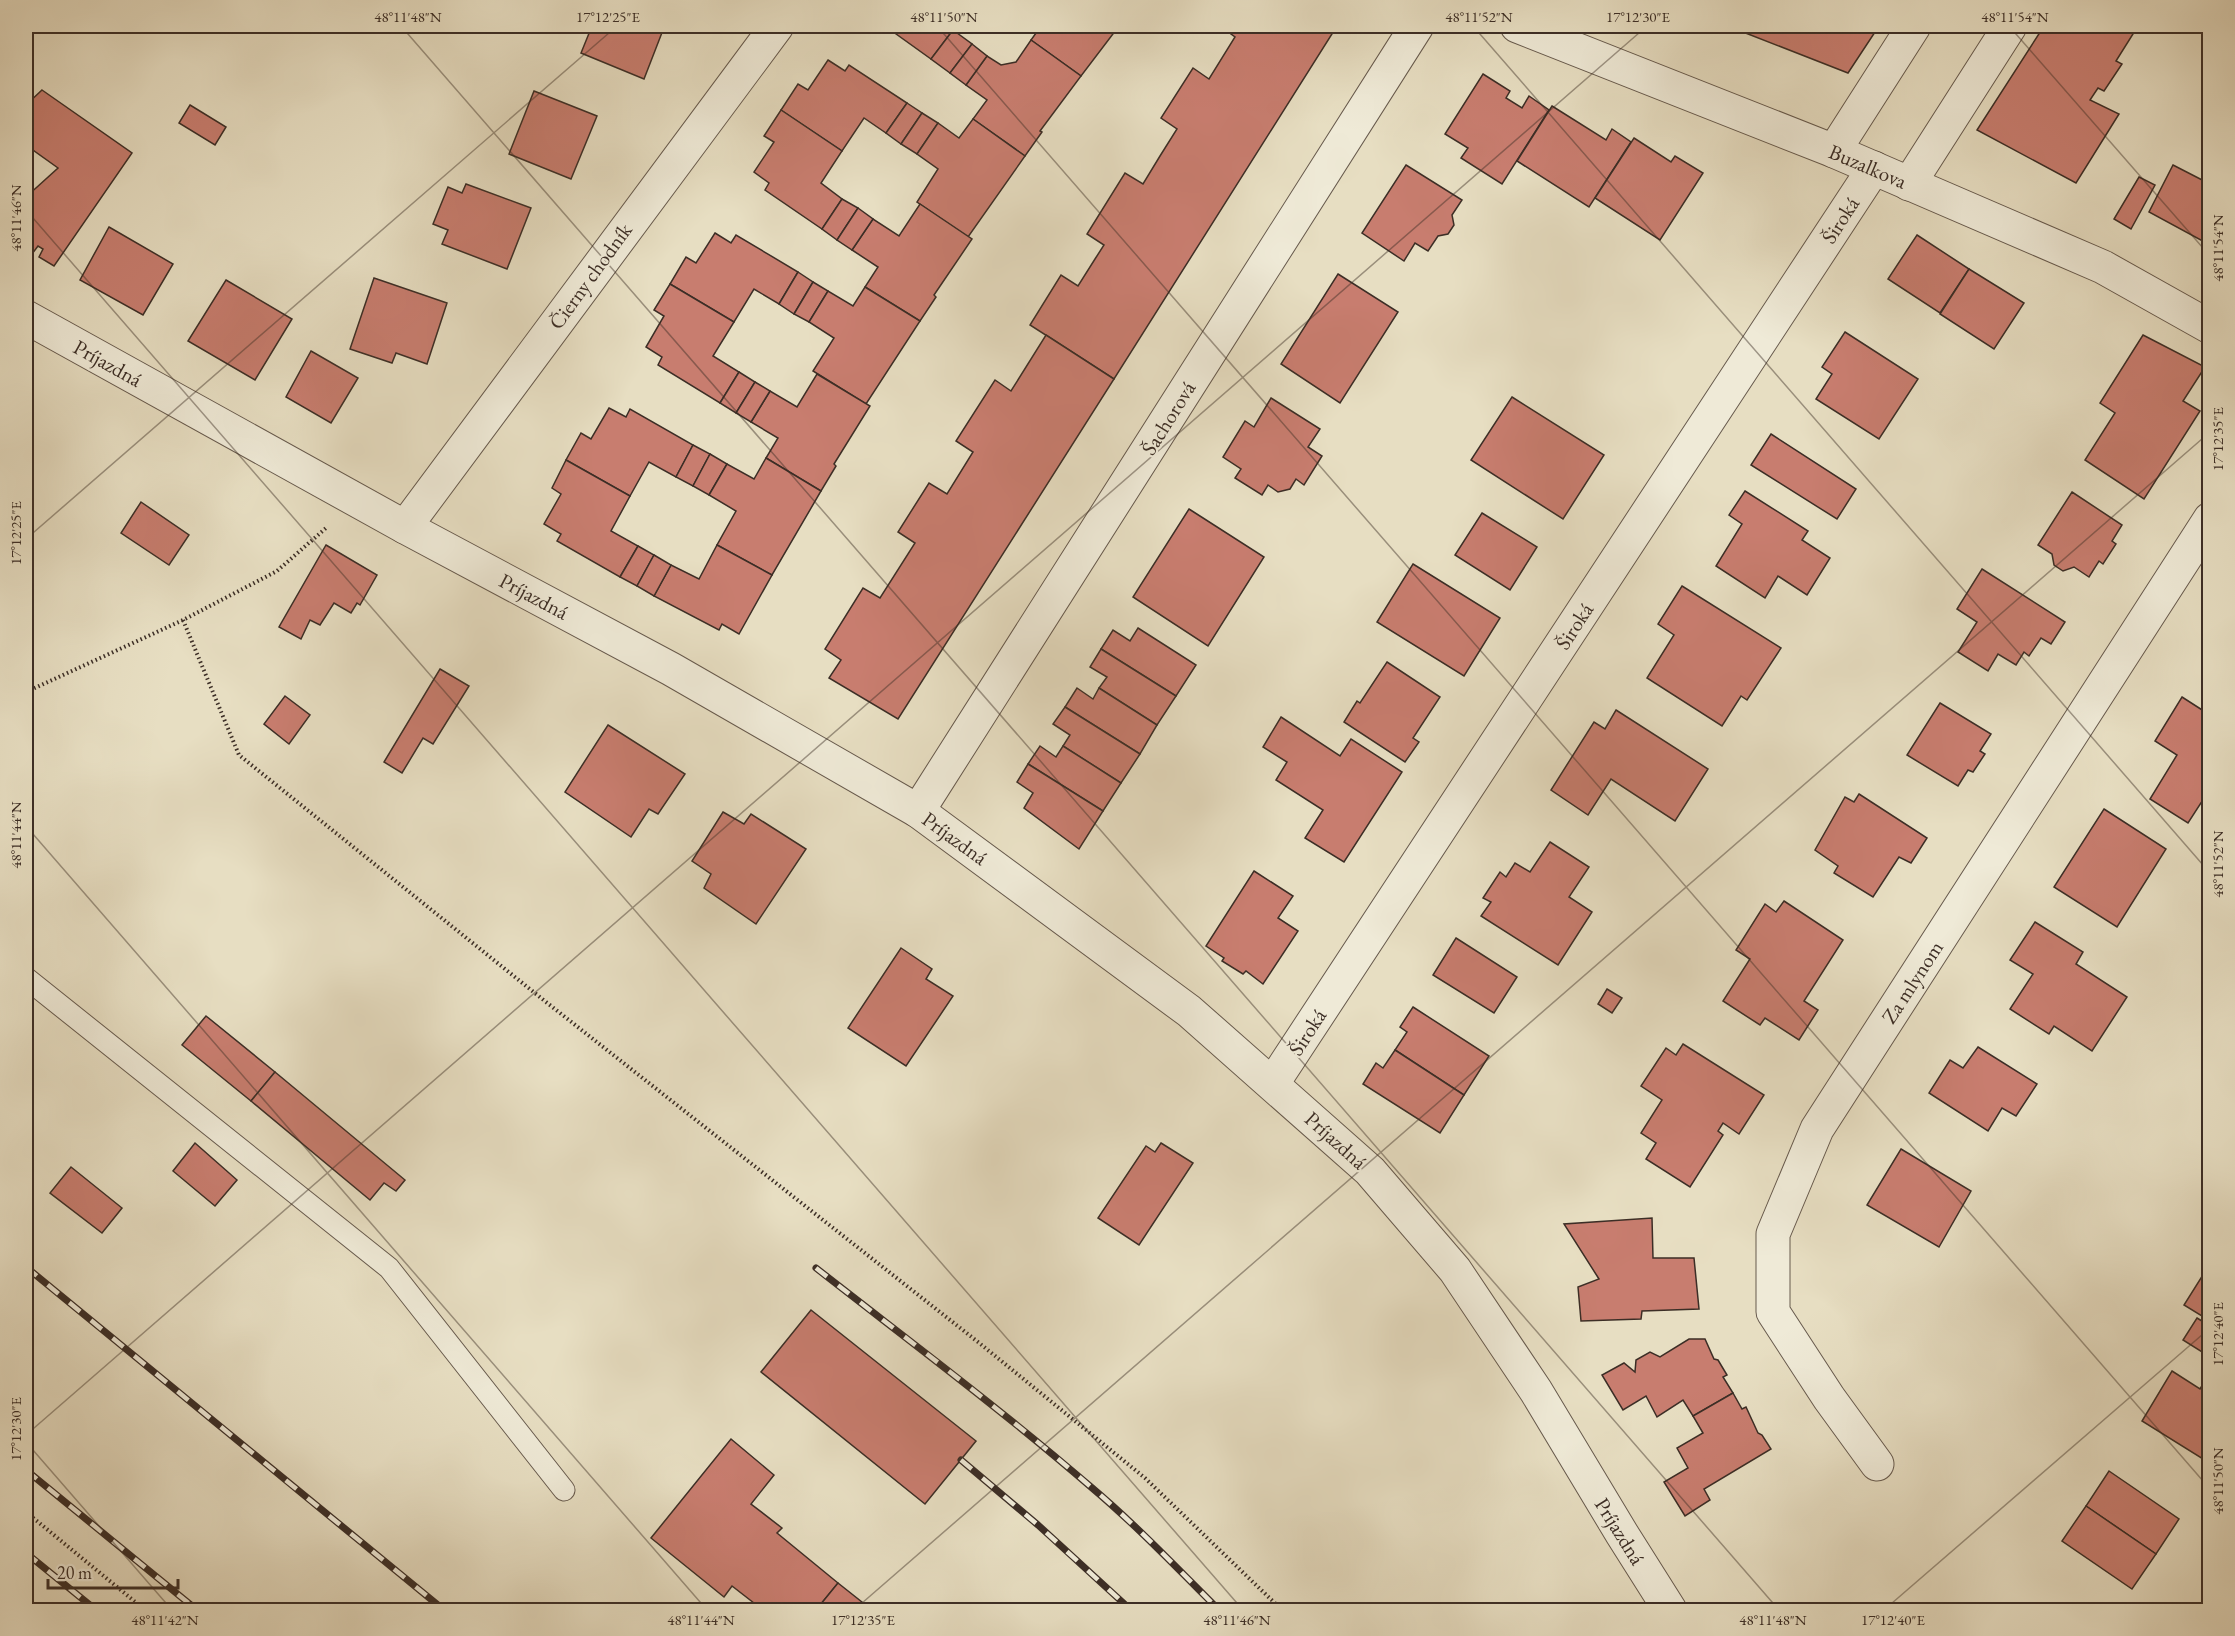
<svg xmlns="http://www.w3.org/2000/svg" width="2235" height="1636" font-family="'EB Garamond',serif">
<style>
.building{fill:#c87d6f;stroke:#3c2e26;stroke-width:1.5}
.lines{fill:none;stroke-linecap:round;stroke-linejoin:round}
.lane-casing{stroke:#675a4d;stroke-width:23}
.street-casing{stroke:#675a4d;stroke-width:35}
.path{stroke:#3c2e26;stroke-width:4;stroke-dasharray:1.5 3;stroke-linecap:butt}
.lane{stroke:#efead7;stroke-width:21}
.street{stroke:#efead7;stroke-width:33}
.rail-casing{stroke:#3c2e26;stroke-width:7}
.rail{stroke:#efead7;stroke-width:4.5;stroke-dasharray:14;stroke-linecap:butt}
.ticks{fill:none;stroke:#3c2e26;stroke-width:1.5;stroke-opacity:0.45}
.labels{text-anchor:middle;dominant-baseline:central;stroke-width:4.5;stroke-linejoin:round;paint-order:stroke}
.street-label{font-size:21px;fill:#3c2e26;stroke:#efead7}
.neatline{fill:none;stroke:#3c2e26;stroke-width:2}
.ticks-label{font-size:15px;text-anchor:middle;fill:#3c2e26}
</style>
<rect width="100%" height="100%" fill="#e7dec2"/>
<filter id="stains"><feTurbulence type="fractalNoise" baseFrequency=".00333" numOctaves="4"/><feColorMatrix values="0 0 0 0 .2 0 0 0 0 .09 0 0 0 0 .02 0 0 0 .5 -.17"/></filter>
<radialGradient id="worn" r=".72"><stop offset=".6" stop-color="#630" stop-opacity="0"/><stop offset="1" stop-color="#630" stop-opacity=".3"/></radialGradient>
<g class="building">
<path d="M592,26H651L663,30L644,79L581,53Z"/>
<path d="M885,26H947L953,30L931,59Z"/>
<path d="M1041,26H1119L1081,76L1031,40Z"/>
<path d="M1220,26H1337L1114,379L1030,325L1061,275L1078,286L1095,259L1104,245L1087,234L1125,173L1143,184L1160,156L1177,129L1161,118L1193,68L1209,79L1235,37Z"/>
<path d="M1745,26H1879L1848,73L1743,32Z"/>
<path d="M2044,26H2138L2116,61L2122,64L2104,91L2098,88L2090,100L2119,114L2076,183L1977,130Z"/>
<path d="M953,30L972,44L950,73L931,59Z"/>
<path d="M1031,40L1081,76L1040,131L1042,132L1025,156L973,119L987,100L966,85L987,56L1001,65L1016,62Z"/>
<path d="M972,44L987,56L966,85L950,73Z"/>
<path d="M828,60L845,71L849,65L907,103L886,133L864,118L842,151L781,110L798,84L808,90Z"/>
<path d="M1483,74L1510,91L1506,98L1522,108L1529,96L1549,110L1502,184L1461,158L1468,148L1445,134Z"/>
<path d="M42,90L132,153L54,266L39,257L43,249L38,246L32,254L26,250V197L58,168L26,145V105Z"/>
<path d="M534,91L597,116L571,179L509,154Z"/>
<path d="M907,103L922,113L901,144L886,133Z"/>
<path d="M190,105L226,127L215,145L179,123Z"/>
<path d="M1552,106L1606,140L1612,129L1631,142L1589,207L1517,161Z"/>
<path d="M781,110L842,151L821,183L842,199L822,229L765,190L769,183L754,172L774,142L764,136Z"/>
<path d="M922,113L938,123L917,154L901,144Z"/>
<path d="M973,119L1025,156L968,237L917,202L938,169L917,154L938,123L959,138Z"/>
<path d="M1634,138L1671,162L1675,156L1703,173L1660,240L1595,198Z"/>
<path d="M1406,165L1462,200L1452,215L1454,225L1448,234L1438,236L1428,251L1415,243L1404,261L1362,233Z"/>
<path d="M2173,165L2210,184V245L2149,212Z"/>
<path d="M2139,177L2155,185L2131,229L2114,219Z"/>
<path d="M466,184L531,208L507,269L442,244L448,230L433,224L448,187L462,193Z"/>
<path d="M842,199L858,208L837,240L822,229Z"/>
<path d="M920,204L972,239L934,295L936,297L920,321L865,287L878,267L852,250L873,219L899,236Z"/>
<path d="M858,208L873,219L852,250L837,240Z"/>
<path d="M109,227L173,264L143,315L80,280Z"/>
<path d="M715,233L731,243L736,235L798,272L779,304L754,289L734,322L670,284L686,257L696,263Z"/>
<path d="M1917,235L1969,269L1940,313L1888,279Z"/>
<path d="M1969,269L2024,303L1994,349L1940,314Z"/>
<path d="M798,272L813,282L794,314L779,304Z"/>
<path d="M1338,274L1398,312L1340,403L1281,364Z"/>
<path d="M374,278L447,303L427,364L396,353L392,363L350,349Z"/>
<path d="M226,280L292,319L255,380L188,341Z"/>
<path d="M813,282L828,291L809,322L794,314Z"/>
<path d="M670,284L734,322L713,356L739,372L720,403L658,365L662,357L646,347L664,316L654,310Z"/>
<path d="M865,287L920,321L866,404L813,371L834,338L809,322L828,291L853,306Z"/>
<path d="M1845,332L1918,379L1879,439L1816,399L1832,374L1822,367Z"/>
<path d="M1046,335L1114,379L898,719L829,678L841,660L825,649L863,588L880,598L915,543L898,532L929,483L947,494L973,452L956,441L995,380L1011,391Z"/>
<path d="M2143,335L2205,367L2183,401L2200,411L2144,499L2085,460L2115,413L2100,403Z"/>
<path d="M311,351L358,378L331,423L286,397Z"/>
<path d="M739,372L755,382L736,413L720,403Z"/>
<path d="M817,374L870,406L834,464L836,466L821,491L766,458L778,438L751,422L770,391L797,407Z"/>
<path d="M755,382L770,391L751,422L736,413Z"/>
<path d="M1512,397L1604,455L1563,519L1471,460Z"/>
<path d="M1271,398L1320,429L1308,447L1322,456L1304,485L1296,479L1290,489L1278,492L1268,485L1262,495L1235,478L1241,469L1223,457L1245,421L1254,427Z"/>
<path d="M609,408L626,417L630,409L693,445L676,477L649,462L630,496L566,460L581,433L591,439Z"/>
<path d="M1771,434L1856,489L1837,519L1751,465Z"/>
<path d="M693,445L710,454L693,486L676,477Z"/>
<path d="M710,454L727,464L709,495L693,486Z"/>
<path d="M766,458L821,491L772,575L717,545L736,511L709,495L727,464L754,479Z"/>
<path d="M566,460L630,496L611,531L638,546L620,577L557,541L561,534L544,524L561,494L552,488Z"/>
<path d="M1745,491L1808,531L1802,540L1830,558L1807,595L1778,576L1765,598L1716,566L1742,524L1729,515Z"/>
<path d="M2072,492L2122,525L2112,541L2116,544L2103,564L2099,561L2089,577L2074,567L2063,571L2054,565L2052,554L2038,545Z"/>
<path d="M141,502L189,535L169,565L121,533Z"/>
<path d="M1189,509L1264,557L1208,646L1133,597Z"/>
<path d="M1482,513L1537,547L1510,590L1455,555Z"/>
<path d="M326,545L377,575L360,605L357,603L351,613L334,603L320,625L310,620L301,639L279,627Z"/>
<path d="M717,545L772,575L739,634L722,624L719,630L654,596L671,565L699,579Z"/>
<path d="M638,546L654,555L637,586L620,577Z"/>
<path d="M654,555L671,565L654,596L637,586Z"/>
<path d="M1413,564L1500,618L1464,676L1377,622Z"/>
<path d="M1982,569L2065,622L2051,644L2041,638L2029,656L2024,652L2016,665L1998,654L1988,671L1958,652L1977,622L1957,609Z"/>
<path d="M1682,586L1781,648L1747,700L1741,696L1722,726L1647,678L1674,635L1658,624Z"/>
<path d="M1138,628L1196,665L1176,696L1101,649L1113,630L1130,641Z"/>
<path d="M1101,649L1176,696L1157,725L1099,688L1107,677L1090,667Z"/>
<path d="M1387,662L1440,697L1413,738L1419,742L1405,762L1344,722L1357,701L1360,703Z"/>
<path d="M440,669L469,686L433,744L423,738L402,773L384,762Z"/>
<path d="M1077,688L1093,699L1099,688L1157,725L1140,754L1065,707Z"/>
<path d="M285,696L310,715L289,744L264,724Z"/>
<path d="M2182,697L2210,715V789L2188,823L2150,799L2177,755L2155,741Z"/>
<path d="M1940,703L1991,734L1980,751L1985,754L1973,772L1968,770L1958,786L1907,755Z"/>
<path d="M1065,707L1140,754L1121,783L1063,746L1070,735L1053,724Z"/>
<path d="M1616,710L1708,769L1675,821L1611,779L1588,815L1551,790L1594,722L1605,729Z"/>
<path d="M1281,717L1340,756L1351,739L1402,772L1344,862L1305,838L1323,810L1276,780L1287,762L1263,747Z"/>
<path d="M608,725L685,774L658,814L649,809L631,837L565,792Z"/>
<path d="M1040,746L1056,757L1063,746L1121,783L1103,811L1028,764Z"/>
<path d="M1028,764L1103,811L1079,849L1024,808L1033,793L1017,782Z"/>
<path d="M1859,794L1927,838L1911,863L1899,857L1873,897L1834,873L1838,866L1815,850L1845,797L1854,802Z"/>
<path d="M2104,809L2166,849L2117,927L2054,887Z"/>
<path d="M723,812L744,824L751,814L806,849L756,924L704,888L711,874L692,861Z"/>
<path d="M1550,842L1589,867L1569,897L1592,912L1558,965L1481,916L1491,902L1483,898L1500,872L1506,877L1515,863L1530,872Z"/>
<path d="M1254,871L1293,896L1278,918L1298,931L1263,984L1246,971L1243,974L1222,961L1224,958L1206,946Z"/>
<path d="M1784,901L1843,940L1804,1001L1818,1010L1799,1040L1765,1018L1760,1025L1723,1001L1750,959L1736,950L1765,904L1776,912Z"/>
<path d="M2035,922L2083,952L2076,964L2127,997L2092,1051L2054,1026L2049,1034L2010,1009L2033,974L2010,960Z"/>
<path d="M1456,938L1517,977L1494,1013L1433,975Z"/>
<path d="M901,948L932,969L926,979L953,996L906,1066L848,1028Z"/>
<path d="M1607,989L1622,998L1612,1013L1598,1004Z"/>
<path d="M1413,1007L1489,1056L1464,1095L1395,1050L1407,1032L1400,1027Z"/>
<path d="M206,1016L275,1072L251,1101L182,1045Z"/>
<path d="M1683,1044L1764,1095L1739,1134L1723,1123L1718,1131L1723,1135L1690,1187L1646,1159L1656,1143L1641,1133L1662,1100L1641,1086L1666,1048L1676,1055Z"/>
<path d="M1978,1047L2037,1084L2016,1116L2002,1108L1988,1131L1929,1093L1950,1060L1963,1068Z"/>
<path d="M1395,1050L1464,1095L1440,1133L1363,1084L1376,1063L1383,1068Z"/>
<path d="M275,1072L405,1180L396,1191L384,1183L370,1200L251,1101Z"/>
<path d="M195,1143L237,1180L215,1206L173,1171Z"/>
<path d="M1161,1143L1193,1163L1139,1245L1098,1218L1146,1146L1155,1152Z"/>
<path d="M1901,1149L1971,1191L1939,1247L1867,1205Z"/>
<path d="M71,1167L122,1208L102,1233L50,1193Z"/>
<path d="M1652,1218L1653,1258H1694L1699,1309L1642,1311L1641,1319L1581,1321L1578,1287L1599,1279L1564,1224Z"/>
<path d="M2206,1270L2210,1272V1321L2184,1305Z"/>
<path d="M811,1310L976,1441L925,1504L761,1372Z"/>
<path d="M2197,1318L2210,1326V1357L2183,1340Z"/>
<path d="M1689,1339H1705L1714,1359L1718,1360L1727,1375L1723,1377L1733,1393L1693,1416L1683,1400L1657,1417L1646,1396L1623,1410L1602,1375L1624,1363L1635,1372L1636,1360L1650,1352L1660,1357Z"/>
<path d="M2172,1371L2200,1389L2203,1384L2210,1387V1448L2203,1459L2142,1421Z"/>
<path d="M1733,1393L1742,1409L1746,1407L1758,1433L1762,1435L1771,1449L1704,1489L1710,1500L1685,1516L1664,1482L1688,1468L1677,1448L1703,1433L1693,1416Z"/>
<path d="M731,1439L774,1475L751,1504L782,1528L777,1533L838,1583L816,1610H763L732,1586L724,1597L651,1538Z"/>
<path d="M2109,1471L2179,1519L2156,1554L2086,1506Z"/>
<path d="M2086,1506L2156,1554L2132,1589L2062,1541Z"/>
<path d="M838,1583L872,1610H816Z"/>
</g>
<g class="lines">
<g class="lane-casing">
<path id="lane" d="M26,978L389,1268L564,1490"/>
</g>
<g class="street-casing">
<g id="street">
<path d="M1517,26L1834,151L2103,267L2210,327"/>
<path d="M1834,151L1914,26"/>
<path d="M1909,184L2010,26"/>
<path d="M26,317L405,527L671,669L918,811L1189,1011L1370,1171L1455,1270L1536,1391L1622,1534L1670,1610"/>
<path d="M405,527L777,26"/>
<path d="M918,811L1417,26"/>
<path d="M1273,1083L1874,168"/>
<path d="M1877,1464L1829,1398L1773,1312V1234L1817,1129L2210,519"/>
</g>
</g>
<g class="path">
<path d="M183,620L239,755L546,1002L978,1342L1145,1478L1282,1610"/>
<path d="M26,692L183,620L277,571L326,528"/>
<path d="M26,1512L145,1610"/>
</g>
<use href="#lane" class="lane"/>
<use href="#street" class="street"/>
<g class="rail-casing">
<g id="rail">
<path d="M26,1267L444,1610"/>
<path d="M816,1268C908,1340 1002,1410 1091,1487C1136,1525 1177,1568 1219,1610"/>
<path d="M961,1460L1038,1525L1131,1610"/>
<path d="M26,1470L197,1610"/>
<path d="M26,1553L96,1610"/>
</g>
</g>
<use href="#rail" class="rail"/>
</g>
<path class="ticks" d="M401,26L1779,1610M937,26L2210,1489M1473,26L2210,873M2009,26L2210,256M26,210L1243,1610M26,539L617,26M26,826L707,1610M26,1435L1647,26M26,1442L172,1610M854,1610L2210,432M1884,1610L2210,1328"/>
<g class="labels">
<g class="street-label">
<text transform="translate(1868 166) rotate(23)">Buzalkova</text>
<text transform="translate(1840 220) rotate(-57)">Široká</text>
<text transform="translate(590 276) rotate(-54)">Čierny chodník</text>
<text transform="translate(108 363) rotate(29)">Príjazdná</text>
<text transform="translate(1168 418) rotate(-58)">Šachorová</text>
<text transform="translate(534 596) rotate(28)">Príjazdná</text>
<text transform="translate(1574 626) rotate(-57)">Široká</text>
<text transform="translate(955 838) rotate(36)">Príjazdná</text>
<text transform="translate(1912 982) rotate(-57)">Za mlynom</text>
<text transform="translate(1307 1032) rotate(-57)">Široká</text>
<text transform="translate(1336 1140) rotate(42)">Príjazdná</text>
<text transform="translate(1620 1531) rotate(58)">Príjazdná</text>
</g>
</g>
<rect width="2235" height="1636" fill="none" stroke="#e7dec2" stroke-width="66"/>
<path d="M48 1579v9h130v-9" fill="none" stroke="#3c2e26" stroke-width="3"/>
<text x="57" y="1579" font-size="18" fill="#3c2e26" stroke="#efead7" stroke-width="4.5" paint-order="stroke">20 m</text>
<rect x="33" y="33" width="2169" height="1570" class="neatline"/>
<g class="ticks-label">
<text x="408" y="22">48°11'48"N</text>
<text x="608" y="22">17°12'25"E</text>
<text x="944" y="22">48°11'50"N</text>
<text x="1479" y="22">48°11'52"N</text>
<text x="1638" y="22">17°12'30"E</text>
<text x="2015" y="22">48°11'54"N</text>
<text transform="translate(16 218) rotate(-90)" y="5">48°11'46"N</text>
<text transform="translate(2218 248) rotate(-90)" y="5">48°11'54"N</text>
<text transform="translate(2218 439) rotate(-90)" y="5">17°12'35"E</text>
<text transform="translate(16 533) rotate(-90)" y="5">17°12'25"E</text>
<text transform="translate(16 835) rotate(-90)" y="5">48°11'44"N</text>
<text transform="translate(2218 864) rotate(-90)" y="5">48°11'52"N</text>
<text transform="translate(2218 1334) rotate(-90)" y="5">17°12'40"E</text>
<text transform="translate(16 1429) rotate(-90)" y="5">17°12'30"E</text>
<text transform="translate(2218 1481) rotate(-90)" y="5">48°11'50"N</text>
<text x="165" y="1625">48°11'42"N</text>
<text x="701" y="1625">48°11'44"N</text>
<text x="863" y="1625">17°12'35"E</text>
<text x="1237" y="1625">48°11'46"N</text>
<text x="1773" y="1625">48°11'48"N</text>
<text x="1893" y="1625">17°12'40"E</text>
</g>
<rect width="100%" height="100%" filter="url(#stains)"/>
<rect width="100%" height="100%" fill="url(#worn)"/>
</svg>
